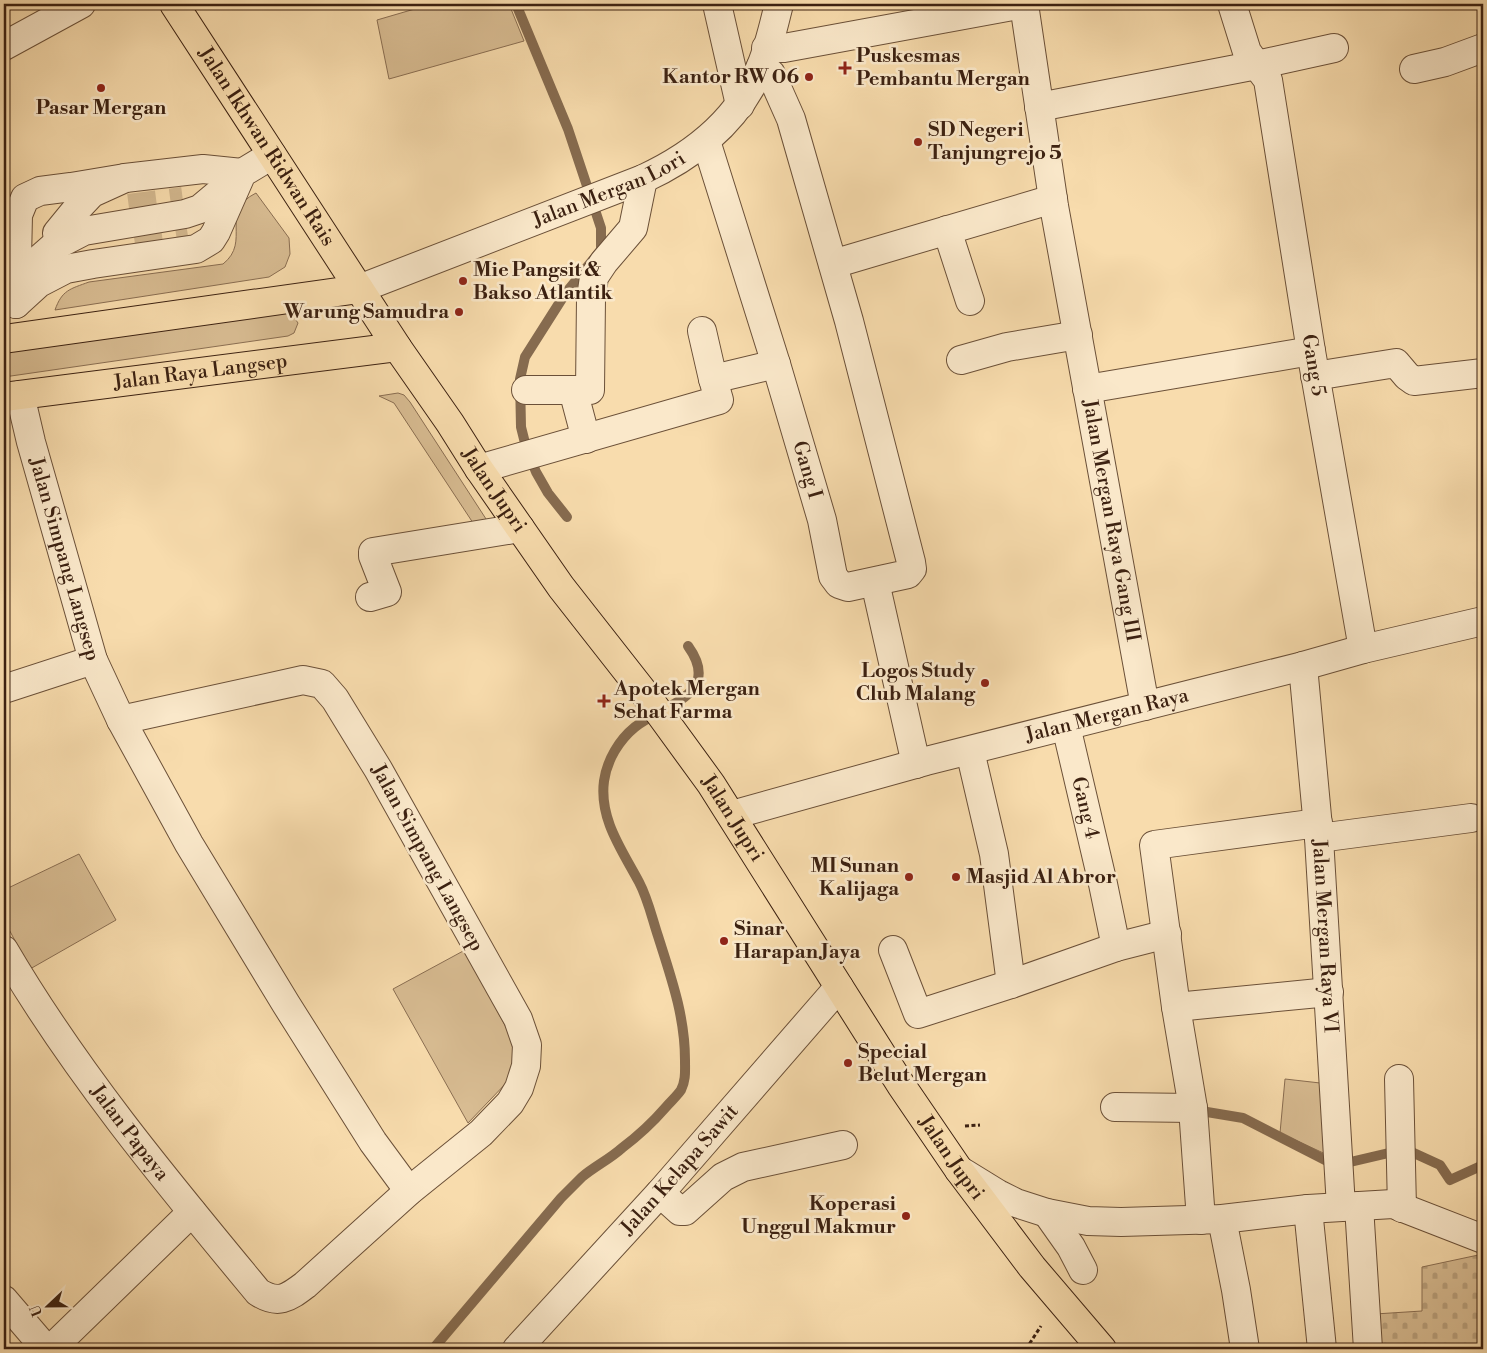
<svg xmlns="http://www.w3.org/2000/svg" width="1487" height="1353" font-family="'Libre Bodoni',serif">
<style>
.green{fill:#d8bc92;stroke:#8a6e52}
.cemetery{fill:url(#cemetery-stones);stroke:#8a6e52}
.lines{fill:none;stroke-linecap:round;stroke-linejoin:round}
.stream{stroke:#866b4f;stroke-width:10}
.minor-tunnel{stroke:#d2b78e;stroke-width:28;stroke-dasharray:28 14;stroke-linecap:butt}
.minor-casing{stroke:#6b5038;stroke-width:30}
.major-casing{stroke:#3c2111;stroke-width:30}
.path{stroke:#3c2111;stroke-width:3;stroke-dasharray:4 2.5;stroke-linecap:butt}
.minor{stroke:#fae8ca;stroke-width:28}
.major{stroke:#f8dcad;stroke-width:28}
.poi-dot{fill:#8f2418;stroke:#fae8ca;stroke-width:2}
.labels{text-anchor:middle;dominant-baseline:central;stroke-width:5;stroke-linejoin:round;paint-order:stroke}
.poi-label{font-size:20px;font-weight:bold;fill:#3c2111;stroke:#fae8ca;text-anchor:start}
.street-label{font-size:20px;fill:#3c2111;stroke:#fae8ca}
</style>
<defs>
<pattern id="cemetery-stones" width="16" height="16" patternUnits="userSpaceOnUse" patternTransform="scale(1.25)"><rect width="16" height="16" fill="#d8bc92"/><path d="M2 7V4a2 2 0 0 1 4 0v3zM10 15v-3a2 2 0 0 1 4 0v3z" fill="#baa17d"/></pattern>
</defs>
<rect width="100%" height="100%" fill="#f8dcad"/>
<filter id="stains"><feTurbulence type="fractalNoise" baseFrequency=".004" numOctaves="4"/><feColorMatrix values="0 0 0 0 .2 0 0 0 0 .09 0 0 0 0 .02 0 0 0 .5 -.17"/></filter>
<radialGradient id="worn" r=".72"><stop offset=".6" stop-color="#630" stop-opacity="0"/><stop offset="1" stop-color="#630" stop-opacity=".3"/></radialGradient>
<g class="green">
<path d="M417,4H509L524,41L389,79L377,20L418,8Z"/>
<path d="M256,193L289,238L290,254L285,267L269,277L55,310C62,290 70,289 89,282L223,264C252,241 218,212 256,193Z"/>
<path d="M286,313L293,316L298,323L294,333L288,336L4,377V351Z"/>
<path d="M398,393L404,395L410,402L488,522L479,532L394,403L379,396Z"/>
<path d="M79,854L116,920L30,969L4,920V890Z"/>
<path d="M465,950L516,1046L510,1079L468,1123L393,989Z"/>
<path d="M1285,1079L1329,1084L1332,1157L1280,1133Z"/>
</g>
<path class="cemetery" d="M1483,1254V1349H1377L1375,1314L1422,1311V1267Z"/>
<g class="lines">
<g class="stream">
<path d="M516,4L568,129L601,228V250L565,294L525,357L520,379L521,427L526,447L536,472L548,493L567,517"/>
<path d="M1201,1111L1243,1118L1333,1164"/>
<path d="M1405,1149L1440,1165L1450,1180L1483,1165"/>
<path d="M1346,1163L1393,1152"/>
<path d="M433,1349L561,1198C568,1191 575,1184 582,1177C595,1166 610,1159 622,1148C638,1136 653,1122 666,1107C671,1101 677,1096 681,1090C686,1080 685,1071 685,1060C685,1016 671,977 658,936C652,918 648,899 639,882C622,850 599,819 604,781C607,760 619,740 635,727C664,704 723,695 688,646"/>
</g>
<g class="minor-tunnel">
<path d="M129,208L183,201"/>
<path d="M135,244L188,236"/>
</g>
<g class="minor-casing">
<g id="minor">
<path d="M717,4L740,105"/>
<path id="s1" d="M1024,4L1054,206L1145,706"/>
<path id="s2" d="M1232,4L1247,52L1268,80L1311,351L1363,649"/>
<path d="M4,46L81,4"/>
<path d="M766,48H784L1024,4"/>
<path d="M1414,69L1445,62L1483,48"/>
<path d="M1039,107L1257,65L1334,48"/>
<path id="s3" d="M706,141L776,364L822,520L833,576L839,584L848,587L908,574L912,569L911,562L849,321L791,119L771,74L761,66"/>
<path d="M947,230L970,301"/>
<path d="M57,233L75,211L92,193L125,178L203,169L242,173"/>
<path d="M36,262L53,247L84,231L185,214L200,209L237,178"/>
<path d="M833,264L1053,199"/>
<path id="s4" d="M359,289L643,179C695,155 739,120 761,66C769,47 774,24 779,4"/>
<path d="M16,304L39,283L66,269L93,264L196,249L211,240L216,232L242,173L272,155"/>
<path d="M16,304L18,215L25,198L40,191L71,187L125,178"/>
<path d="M702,331L713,379"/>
<path d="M961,360L1007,347L1078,335"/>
<path d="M1315,376L1396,363L1407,376L1414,381L1483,373"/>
<path d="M1087,389L1311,351"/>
<path d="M526,390H573L586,439"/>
<path d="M573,390H590L591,298L594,277L604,262L633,228L643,179"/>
<path id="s5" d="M20,395L31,442L93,660L121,720L189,844L286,1004L373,1142L409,1191"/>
<path d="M479,469L719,400L713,379L776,364"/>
<path d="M875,582L916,764"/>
<path d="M370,597L387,592L373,556V552L520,528"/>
<path id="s6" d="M1303,666L1319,838L1341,1207"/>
<path d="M4,689L93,660"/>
<path id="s7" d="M1066,726L1103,884L1116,947"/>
<path d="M970,751L994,854L1011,984"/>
<path id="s8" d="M732,815L926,761L1303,666L1363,649L1483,621"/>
<path d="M1319,838L1471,818"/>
<path id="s9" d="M4,950C76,1073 167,1182 258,1292C278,1305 288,1298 305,1285L409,1191L481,1133L510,1103L519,1088L526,1066L527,1045L518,1019L378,769L335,699L322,684L303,680L121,720"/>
<path d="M893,950L918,1014L1011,984L1116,947L1167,934"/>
<path d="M1176,1007L1329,992"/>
<path d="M1399,1079L1402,1208"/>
<path d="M1115,1107L1193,1108"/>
<path d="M959,1170L998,1194L1016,1203L1047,1213L1088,1221L1121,1222L1222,1219L1308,1209L1393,1204L1483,1239"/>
<path d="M660,1193L680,1211H685L723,1177L743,1167L843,1145"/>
<path d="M1359,1206L1368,1349"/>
<path d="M1308,1209L1322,1349"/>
<path d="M1047,1213L1071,1247L1083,1270"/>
<path d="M1222,1219L1236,1290L1245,1349"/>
<path d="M1201,1220L1193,1108L1176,1007L1154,845L1318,823"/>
<path d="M4,1300L46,1349"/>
<path d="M51,1349L192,1212"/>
<path id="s10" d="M517,1349L660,1193L839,987"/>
</g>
</g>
<g class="major-casing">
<g id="major">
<path id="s11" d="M174,4L397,347L450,423L479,469L561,587L652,703L711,784L901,1085L959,1170L1032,1267L1102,1349"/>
<path d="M4,339L359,289"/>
<path id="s12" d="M4,397L397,347"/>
</g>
</g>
<g class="path">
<path d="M965,1126L980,1125"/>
<path d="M1026,1349L1041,1326"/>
</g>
<use href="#minor" class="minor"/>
<use href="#major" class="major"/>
</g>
<g class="poi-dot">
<path d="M842.5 60.5h5v5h5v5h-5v5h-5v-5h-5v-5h5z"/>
<circle cx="809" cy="77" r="5"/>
<circle cx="101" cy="88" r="5"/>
<circle cx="918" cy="142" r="5"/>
<circle cx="463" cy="281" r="5"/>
<circle cx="459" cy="312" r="5"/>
<circle cx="985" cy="683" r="5"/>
<path d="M601.5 693.5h5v5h5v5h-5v5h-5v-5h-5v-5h5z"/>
<circle cx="909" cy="877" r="5"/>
<circle cx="956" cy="877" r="5"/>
<circle cx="724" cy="941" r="5"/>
<circle cx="848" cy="1063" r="5"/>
<circle cx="906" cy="1216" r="5"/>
</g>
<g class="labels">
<g class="poi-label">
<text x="856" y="56">Puskesmas<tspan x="856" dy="23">Pembantu Mergan</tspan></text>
<text x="799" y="77" text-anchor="end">Kantor RW 06</text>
<text x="101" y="108" text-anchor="middle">Pasar Mergan</text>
<text x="928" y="130">SD Negeri<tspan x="928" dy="23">Tanjungrejo 5</tspan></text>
<text x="473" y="270">Mie Pangsit &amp;<tspan x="473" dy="23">Bakso Atlantik</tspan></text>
<text x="449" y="312" text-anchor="end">Warung Samudra</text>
<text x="975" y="671" text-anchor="end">Logos Study<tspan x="975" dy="23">Club Malang</tspan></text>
<text x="614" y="689">Apotek Mergan<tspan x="614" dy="23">Sehat Farma</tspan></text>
<text x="899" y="866" text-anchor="end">MI Sunan<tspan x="899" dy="23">Kalijaga</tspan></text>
<text x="966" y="877">Masjid Al Abror</text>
<text x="734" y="929">Sinar<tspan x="734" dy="23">Harapan Jaya</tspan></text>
<text x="858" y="1052">Special<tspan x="858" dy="23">Belut Mergan</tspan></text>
<text x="896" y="1204" text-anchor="end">Koperasi<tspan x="896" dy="23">Unggul Makmur</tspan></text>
</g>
<g class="street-label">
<text stroke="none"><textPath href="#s11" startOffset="170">Jalan Ikhwan Ridwan Rais</textPath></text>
<text stroke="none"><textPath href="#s4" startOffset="269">Jalan Mergan Lori</textPath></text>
<text stroke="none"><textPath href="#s2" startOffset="374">Gang 5</textPath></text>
<text stroke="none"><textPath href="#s12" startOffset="198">Jalan Raya Langsep</textPath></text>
<text stroke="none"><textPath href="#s3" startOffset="344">Gang I</textPath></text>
<text stroke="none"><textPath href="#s11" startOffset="582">Jalan Jupri</textPath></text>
<text stroke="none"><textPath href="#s1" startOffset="524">Jalan Mergan Raya Gang III</textPath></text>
<text stroke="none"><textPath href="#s5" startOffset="170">Jalan Simpang Langsep</textPath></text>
<text stroke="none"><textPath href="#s8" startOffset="388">Jalan Mergan Raya</textPath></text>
<text stroke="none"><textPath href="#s7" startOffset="84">Gang 4</textPath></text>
<text stroke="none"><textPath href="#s11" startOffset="988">Jalan Jupri</textPath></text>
<text transform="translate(427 858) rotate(61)">Jalan Simpang Langsep</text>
<text stroke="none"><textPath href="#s6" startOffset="271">Jalan Mergan Raya VI</textPath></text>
<text stroke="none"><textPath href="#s9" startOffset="222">Jalan Papaya</textPath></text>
<text stroke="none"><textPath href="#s11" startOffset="1392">Jalan Jupri</textPath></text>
<text stroke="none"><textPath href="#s10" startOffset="242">Jalan Kelapa Sawit</textPath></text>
</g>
</g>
<rect width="1487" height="1353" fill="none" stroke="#f8dcad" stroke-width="20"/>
<rect x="5" y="5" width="1477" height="1343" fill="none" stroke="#3c2111" stroke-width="2.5"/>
<rect x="10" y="10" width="1467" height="1333" fill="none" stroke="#3c2111"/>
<g transform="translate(48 1306) rotate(248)" stroke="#fae8ca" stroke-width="4" paint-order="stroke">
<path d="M0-4L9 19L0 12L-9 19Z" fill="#3c2111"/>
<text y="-8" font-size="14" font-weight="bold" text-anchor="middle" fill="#3c2111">U</text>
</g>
<rect width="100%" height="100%" filter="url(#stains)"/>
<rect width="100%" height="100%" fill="url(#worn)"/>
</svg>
